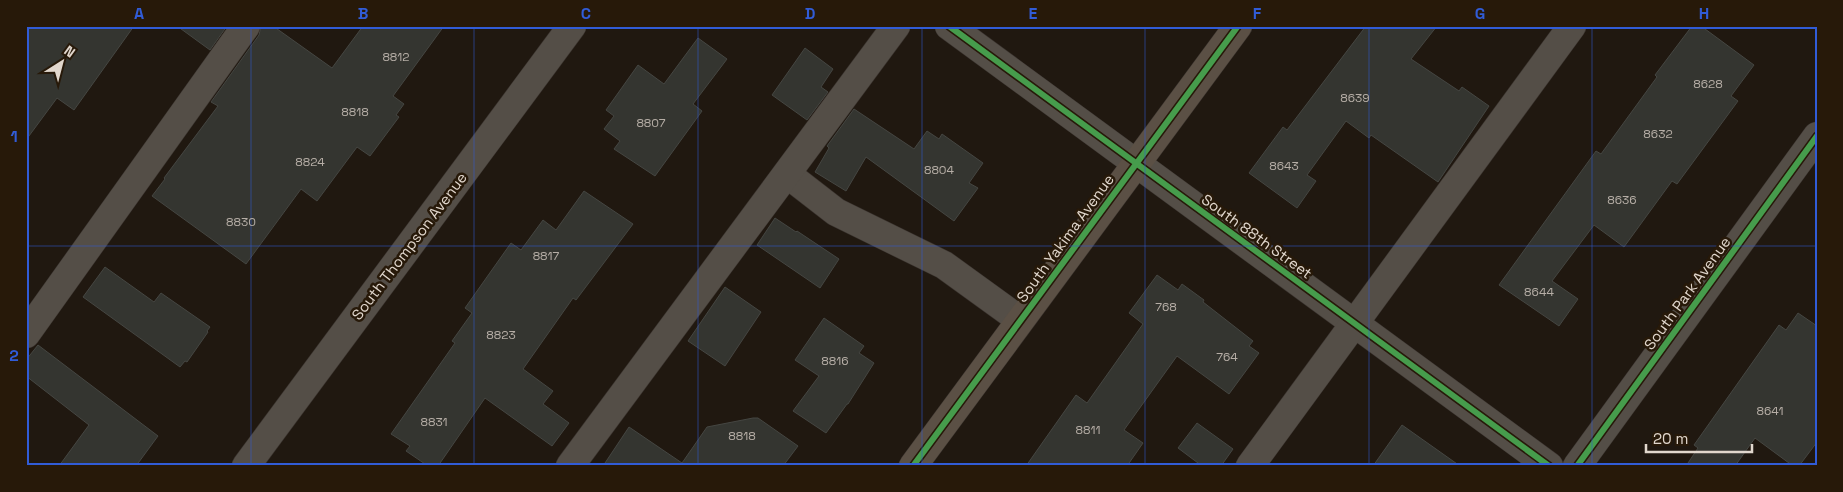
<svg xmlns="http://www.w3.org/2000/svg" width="1843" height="492" font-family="'Space Grotesk',sans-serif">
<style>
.building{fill:#343530;stroke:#454642}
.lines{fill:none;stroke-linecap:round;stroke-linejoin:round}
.minor-casing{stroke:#39322d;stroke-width:29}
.major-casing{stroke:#39322d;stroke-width:29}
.minor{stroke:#544e47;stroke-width:28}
.major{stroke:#5b5045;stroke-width:28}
.cycleway-casing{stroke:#271909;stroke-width:9}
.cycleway{stroke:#469c4c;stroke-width:6}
.grid{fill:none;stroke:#315cd7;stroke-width:1;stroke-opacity:0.55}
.labels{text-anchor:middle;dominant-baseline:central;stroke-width:5;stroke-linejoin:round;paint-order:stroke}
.number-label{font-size:12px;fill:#b6aea6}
.street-label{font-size:15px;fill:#e1d7cd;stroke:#271909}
.neatline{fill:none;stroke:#315cd7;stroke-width:2}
.grid-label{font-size:16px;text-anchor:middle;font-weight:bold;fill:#315cd7}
</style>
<rect width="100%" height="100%" fill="#201810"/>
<g class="building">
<path d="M26,26H134L74,110L57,98L26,140Z"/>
<path d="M177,26H227L210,50Z"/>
<path d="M261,26H273L332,68L363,26H444L393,96L404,104L396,115L399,117L370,156L357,147L317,201L301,189L246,264L152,196L165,179L164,178L218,106L211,102L259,35Z"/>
<path d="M1366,26H1437L1411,59L1459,91L1462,87L1489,106L1438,182L1371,135L1369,138L1346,121L1307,175L1316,181L1297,208L1249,173L1283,127L1287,130Z"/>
<path d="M1692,26H1701L1754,65L1731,96L1738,101L1677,184L1672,181L1624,247L1594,225L1552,281L1578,299L1559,326L1499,285L1596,151L1601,154L1657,77L1655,75Z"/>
<path d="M698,38L727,59L693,104L702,111L655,176L614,149L620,141L604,129L614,116L606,110L638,65L664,84Z"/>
<path d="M805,48L833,69L821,87L828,92L807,120L772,95Z"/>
<path d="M854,109L914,149L927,131L939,139L942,134L983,163L969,183L978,188L954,221L866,157L846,191L815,172L829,148L827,146Z"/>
<path d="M584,191L633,224L576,300L573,298L523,369L553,391L543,404L569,423L552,446L485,398L438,466H428L406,451L410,446L391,434L455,343L452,341L472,313L465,308L511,243L521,250L543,220L556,230Z"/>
<path d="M775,218L796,232L797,231L839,259L820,288L757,245Z"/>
<path d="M105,267L154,302L161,293L210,327L207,331L208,332L187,362L185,361L180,367L83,297Z"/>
<path d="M1157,275L1178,290L1182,284L1204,300L1203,302L1253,341L1249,346L1259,353L1229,394L1177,356L1124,430L1143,443L1127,466H1026L1076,395L1087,403L1143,324L1129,313Z"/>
<path d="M725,287L761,312L725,366L688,341Z"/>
<path d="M1798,313L1817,326V442L1799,466H1793L1755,438L1735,466H1686L1698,448L1694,445L1779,325L1786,330Z"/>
<path d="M824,318L864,346L859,353L874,363L848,404H847L826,433L793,411L819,376L795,360Z"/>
<path d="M38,345L158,436L136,466H59L89,425L26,376V360Z"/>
<path d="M753,418H758L798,446L783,466H603L629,427L682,463L707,427Z"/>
<path d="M1197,423L1233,449L1221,466H1202L1178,448Z"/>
<path d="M1402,425L1460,466H1373Z"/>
</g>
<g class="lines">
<g class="minor-casing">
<g id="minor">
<path d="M949,26L1549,466"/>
<path d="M787,174L836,212L944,265L1020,320"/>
<path d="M26,334L246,26"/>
<path d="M246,466L572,26"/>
<path d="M570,466L896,26"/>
<path d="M1250,466L1572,26"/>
<path d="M1577,466L1817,136"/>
</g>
</g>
<g class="major-casing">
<path id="major" d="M913,466L1238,26"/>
</g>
<use href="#minor" class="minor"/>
<use href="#major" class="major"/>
<g class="cycleway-casing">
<g id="cycleway">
<path d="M949,26L1549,466"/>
<path d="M913,466L1238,26"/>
<path d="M1577,466L1817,136"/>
</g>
</g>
<use href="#cycleway" class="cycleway"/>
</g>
<path class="grid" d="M251,26V466M474,26V466M698,26V466M922,26V466M1145,26V466M1369,26V466M1592,26V466M26,246H1817"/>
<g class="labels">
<g class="number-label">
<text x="396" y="57">8812</text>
<text x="1708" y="84">8628</text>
<text x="1355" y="98">8639</text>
<text x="355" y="112">8818</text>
<text x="651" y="123">8807</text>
<text x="1658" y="134">8632</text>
<text x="310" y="162">8824</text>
<text x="1284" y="166">8643</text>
<text x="939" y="170">8804</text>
<text x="1622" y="200">8636</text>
<text x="241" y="222">8830</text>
<text x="546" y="256">8817</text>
<text x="1539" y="292">8644</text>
<text x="1166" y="307">768</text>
<text x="501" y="335">8823</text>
<text x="1227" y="357">764</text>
<text x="835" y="361">8816</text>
<text x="1770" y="411">8641</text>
<text x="434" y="422">8831</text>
<text x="1088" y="430">8811</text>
<text x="742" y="436">8818</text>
</g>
<g class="street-label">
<text transform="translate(1257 236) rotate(36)">South 88th Street</text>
<text transform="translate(1065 238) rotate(-54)">South Yakima Avenue</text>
<text transform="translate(409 246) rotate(-53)">South Thompson Avenue</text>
<text transform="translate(1687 293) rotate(-54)">South Park Avenue</text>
</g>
</g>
<rect width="1843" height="492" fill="none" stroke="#271909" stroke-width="55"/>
<g transform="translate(62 62) rotate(36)" stroke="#271909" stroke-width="4" paint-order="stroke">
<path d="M0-4L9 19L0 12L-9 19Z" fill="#e1d7cd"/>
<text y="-8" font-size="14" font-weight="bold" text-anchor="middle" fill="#e1d7cd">N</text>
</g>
<path d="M1646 444v8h106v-8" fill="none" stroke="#e1d7cd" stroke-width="2.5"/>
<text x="1653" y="444" font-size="15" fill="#e1d7cd" stroke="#271909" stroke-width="4" paint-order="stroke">20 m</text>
<rect x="28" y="28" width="1788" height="436" class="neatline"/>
<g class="grid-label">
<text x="139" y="19">A</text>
<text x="363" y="19">B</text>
<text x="586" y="19">C</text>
<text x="810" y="19">D</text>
<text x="1033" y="19">E</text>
<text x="1257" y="19">F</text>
<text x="1480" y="19">G</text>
<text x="1704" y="19">H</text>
<text x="14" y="142">1</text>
<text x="14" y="361">2</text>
</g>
</svg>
